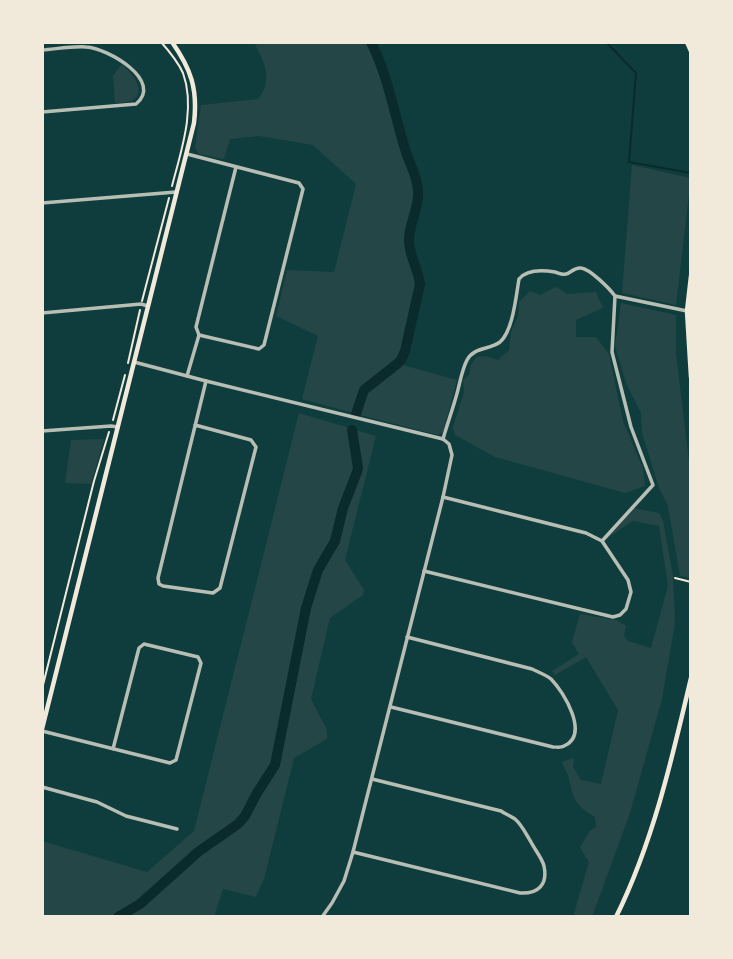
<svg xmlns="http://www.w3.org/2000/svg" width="733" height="959" font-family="'Source Sans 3',sans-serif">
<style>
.green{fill:#244646}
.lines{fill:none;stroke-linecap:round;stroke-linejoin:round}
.stream{stroke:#0a2a2b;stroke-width:2}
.river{stroke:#0a2a2b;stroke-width:10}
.path{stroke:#f1e9da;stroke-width:2}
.minor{stroke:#b8beb3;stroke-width:3.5}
.secondary{stroke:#f1e9da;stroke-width:4.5}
</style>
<rect width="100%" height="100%" fill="#0f3d3e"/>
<g class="green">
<path d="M254,42H368C385,77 392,117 403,155C406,167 413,177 415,190C417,207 407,221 406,238C406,253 415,265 417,279C418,294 408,339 402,353C395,369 373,374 363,388C358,396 355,405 353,413L302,399L318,336L276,316L287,270L334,272L356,184L313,145L259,136L230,139L224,159L199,154L195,148L201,105L258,99C274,79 264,63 254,42Z"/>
<path d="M122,64C130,72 148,90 133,100C129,103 121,102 115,103L113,76Z"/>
<path d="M632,165L691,178L676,305L622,293Z"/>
<path d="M556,287L567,294L596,292L603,308L576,320V337H596L609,354L623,421L643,469L645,486L625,493L495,457L455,435L453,427L464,392L463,380L469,375L471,365L476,357L486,356L498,360L509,350L511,332L518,316L519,302L530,291L540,295Z"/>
<path d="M621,303L676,315V354L691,477V578L680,576L668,506L659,488L642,433L641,413L626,383L615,346Z"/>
<path d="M403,365L457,380L443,432L438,435L360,415L367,391Z"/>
<path d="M299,413L376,436L345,560L364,590L363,595L330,618L311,699L327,730V739L294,758L264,879L256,897L223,889L214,917H42V841L147,872L194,831Z"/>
<path d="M104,439L91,484L65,483L71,440Z"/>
<path d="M634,508L659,513L663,521L673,576L675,623L662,699L630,813L592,917H573L589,862L580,847L590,831L596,827L595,817C575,805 574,800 569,779C568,773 564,768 562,762L573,758L574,761L573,767L581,780L601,784L618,710L586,657L555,675L552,671L579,654L572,642L580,614L616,620L626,626L624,636L628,641L651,648L668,586L659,526L633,521L607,538Z"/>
</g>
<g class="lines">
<path class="stream" d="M606,42L636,73L629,162L691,173"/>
<g class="river">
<path d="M356,414L364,390L397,364L401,360L405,351L420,284C418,269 410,257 409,242C408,224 420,208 418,190C417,175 409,163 405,149C394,113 388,76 371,42"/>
<path d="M118,917L140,904L198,852L238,824L245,816L257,793L275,765L306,608L318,570L335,541L343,508L357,472L358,468L352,430"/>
</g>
<g class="path">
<path d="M161,42C169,51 178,62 183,73C196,109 181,151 172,186"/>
<path d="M142,301L169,198"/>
<path d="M128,363L140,310"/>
<path d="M113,420L125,375"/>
<path d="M675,578L691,582"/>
<path d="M42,689L94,481L109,432"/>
</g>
<g class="minor">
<path d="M42,50C56,49 72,46 86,47C108,48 164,81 136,104L42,112"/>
<path d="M187,154L299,183L303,189L264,345L259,349L199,335L187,376"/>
<path d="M42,203L176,192"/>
<path d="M615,296L687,311"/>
<path d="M42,313L141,304L148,306"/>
<path d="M199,335L196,327L236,167"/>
<path d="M134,362L206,381L443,439"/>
<path d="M195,425L251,440L256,447L220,588L213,593L163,586L159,584L158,578L206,381"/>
<path d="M42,431L111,426L118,427"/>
<path d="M443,439C447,425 452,411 456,397C460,384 461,372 467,360C474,347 489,350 500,342C513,331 516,296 519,279C527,269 543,270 555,272C559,273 561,275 566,274C571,273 574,267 581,268C590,269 609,288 615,296L612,352L631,427L653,485L602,541"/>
<path d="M424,571L613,617L620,615L626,609L631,592L628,580L602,541L586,533L443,497"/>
<path d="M391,707L553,747C557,747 561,748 564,746C590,735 564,692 551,679C546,675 538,672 532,669L407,637"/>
<path d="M42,731L170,763L176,760L201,663L198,657L144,644L139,648L113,749"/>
<path d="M42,787L97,802L126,816L177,829"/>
<path d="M353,852L520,893C538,894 548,885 544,866C542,858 535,850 531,842C526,834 522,825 515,819C511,816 505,814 501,811L372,779"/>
<path d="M322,917L332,903L344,881L353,852L443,497L452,455L449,444L443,439"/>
</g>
<g class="secondary">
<path d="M687,42L691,51"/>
<path d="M691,276L687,311L691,377"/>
<path d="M42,729L194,123C198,89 191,69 172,42"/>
<path d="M616,917C653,842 672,759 691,678"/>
</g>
</g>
<rect width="733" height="959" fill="none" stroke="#f1e9da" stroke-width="88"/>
</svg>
